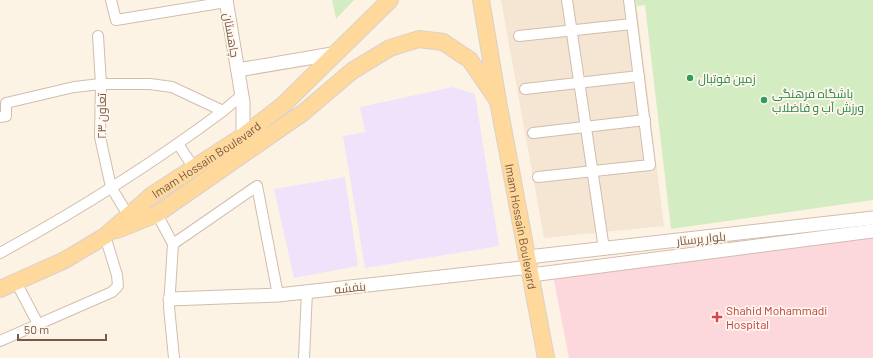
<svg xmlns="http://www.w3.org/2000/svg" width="873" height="358" font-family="Barlow,Cairo,sans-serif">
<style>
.residential{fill:#f5e5d3}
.education{fill:#f0e2fa}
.medical{fill:#fcd8dd}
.green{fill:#d4ecc2}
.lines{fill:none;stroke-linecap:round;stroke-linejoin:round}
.minor-casing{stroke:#d2bdad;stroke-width:12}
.tertiary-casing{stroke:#d2bdad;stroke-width:15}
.primary-casing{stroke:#d9d1cc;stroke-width:18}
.minor{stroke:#fff;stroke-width:10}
.tertiary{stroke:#fff;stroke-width:13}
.primary{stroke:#ffd89b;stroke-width:16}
.leisure-dot{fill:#2e9e5b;stroke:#fff7ec;stroke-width:1.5}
.health-dot{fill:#e0444e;stroke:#fff7ec;stroke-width:1.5}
.labels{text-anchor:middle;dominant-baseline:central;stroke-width:3.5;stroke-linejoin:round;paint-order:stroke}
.street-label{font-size:12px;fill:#785949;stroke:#fff7ec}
.leisure-label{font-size:12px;fill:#27864d;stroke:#fff7ec;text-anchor:start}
.health-label{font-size:12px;fill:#be3a42;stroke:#fff7ec;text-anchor:start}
</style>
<rect width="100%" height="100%" fill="#fdf3e5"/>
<path class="residential" d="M501,0H636L664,226L544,238Z"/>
<g class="education">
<path d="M453,87L475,94L499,246L365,268L343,136L365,132L360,107Z"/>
<path d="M345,177L358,266L294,278L274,189Z"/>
</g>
<path class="medical" d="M873,238V358H569L553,276Z"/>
<g class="green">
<path d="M332,0H354L336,19Z"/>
<path d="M636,0H873V200L671,229L645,5L637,6Z"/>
</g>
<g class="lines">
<g class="minor-casing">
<g id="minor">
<path d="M111,0L116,20L226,2"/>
<path d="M567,0L604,249"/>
<path d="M98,36L101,84L100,137L111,187L128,215"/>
<path d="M519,36L632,24"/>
<path d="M525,89L639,76"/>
<path d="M0,117L6,116V103L74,87L101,84H150L172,87L223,111L242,95"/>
<path d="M533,133L645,120"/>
<path d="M178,144L194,168"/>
<path d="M538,177L650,165L629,0"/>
<path d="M157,214L173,244L169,307L174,358"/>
<path d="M173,244L257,186L278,295"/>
<path d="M0,253C77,211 152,164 223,111"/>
<path d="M16,282L38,324"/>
<path d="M0,341L112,292L118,286L117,275L105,236"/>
<path d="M304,358L307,291"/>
</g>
</g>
<g class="tertiary-casing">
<g id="tertiary">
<path d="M226,0L243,102V136"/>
<path d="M238,70L338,53"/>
<path d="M528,257L873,218"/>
<path d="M531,275L873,231"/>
<path d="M170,299L278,295L530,267"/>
</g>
</g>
<g class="primary-casing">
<g id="primary">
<path id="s1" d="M481,0L498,101L546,358"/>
<path d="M117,230L157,214L304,112L352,71L390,48L419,39L443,42L470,60L498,101"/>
<path id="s2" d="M0,289L65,260L105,236L152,195L243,136L283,105L390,0"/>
</g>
</g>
<use href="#minor" class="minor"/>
<use href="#tertiary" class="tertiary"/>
<use href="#primary" class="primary"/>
</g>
<g class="leisure-dot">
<circle cx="690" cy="78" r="4"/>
<circle cx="764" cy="100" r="4"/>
</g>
<path class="health-dot" d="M715 311h4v4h4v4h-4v4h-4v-4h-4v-4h4z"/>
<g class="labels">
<g class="street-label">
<text transform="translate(232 35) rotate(80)">چاهستان</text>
<text transform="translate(101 116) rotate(-90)">تعاون ۲۳</text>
<text stroke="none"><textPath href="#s2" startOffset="245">Imam Hossain Boulevard</textPath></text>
<text stroke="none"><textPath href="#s1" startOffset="230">Imam Hossain Boulevard</textPath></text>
<text transform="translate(701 238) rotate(-6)">بلوار پرستار</text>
<text transform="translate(350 287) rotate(-6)">بنفشه</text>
</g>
<g class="leisure-label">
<text x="698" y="78">زمین فوتبال</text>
<text x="772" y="93">باشگاه فرهنگی<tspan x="772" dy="14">ورزش آب و فاضلاب</tspan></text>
</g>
<g class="health-label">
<text x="726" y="310">Shahid Mohammadi<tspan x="726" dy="14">Hospital</tspan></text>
</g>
</g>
<path d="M18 334v6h88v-6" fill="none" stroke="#785949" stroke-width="2"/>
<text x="24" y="334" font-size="12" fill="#785949" stroke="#fff7ec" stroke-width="3" paint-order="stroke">50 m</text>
</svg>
